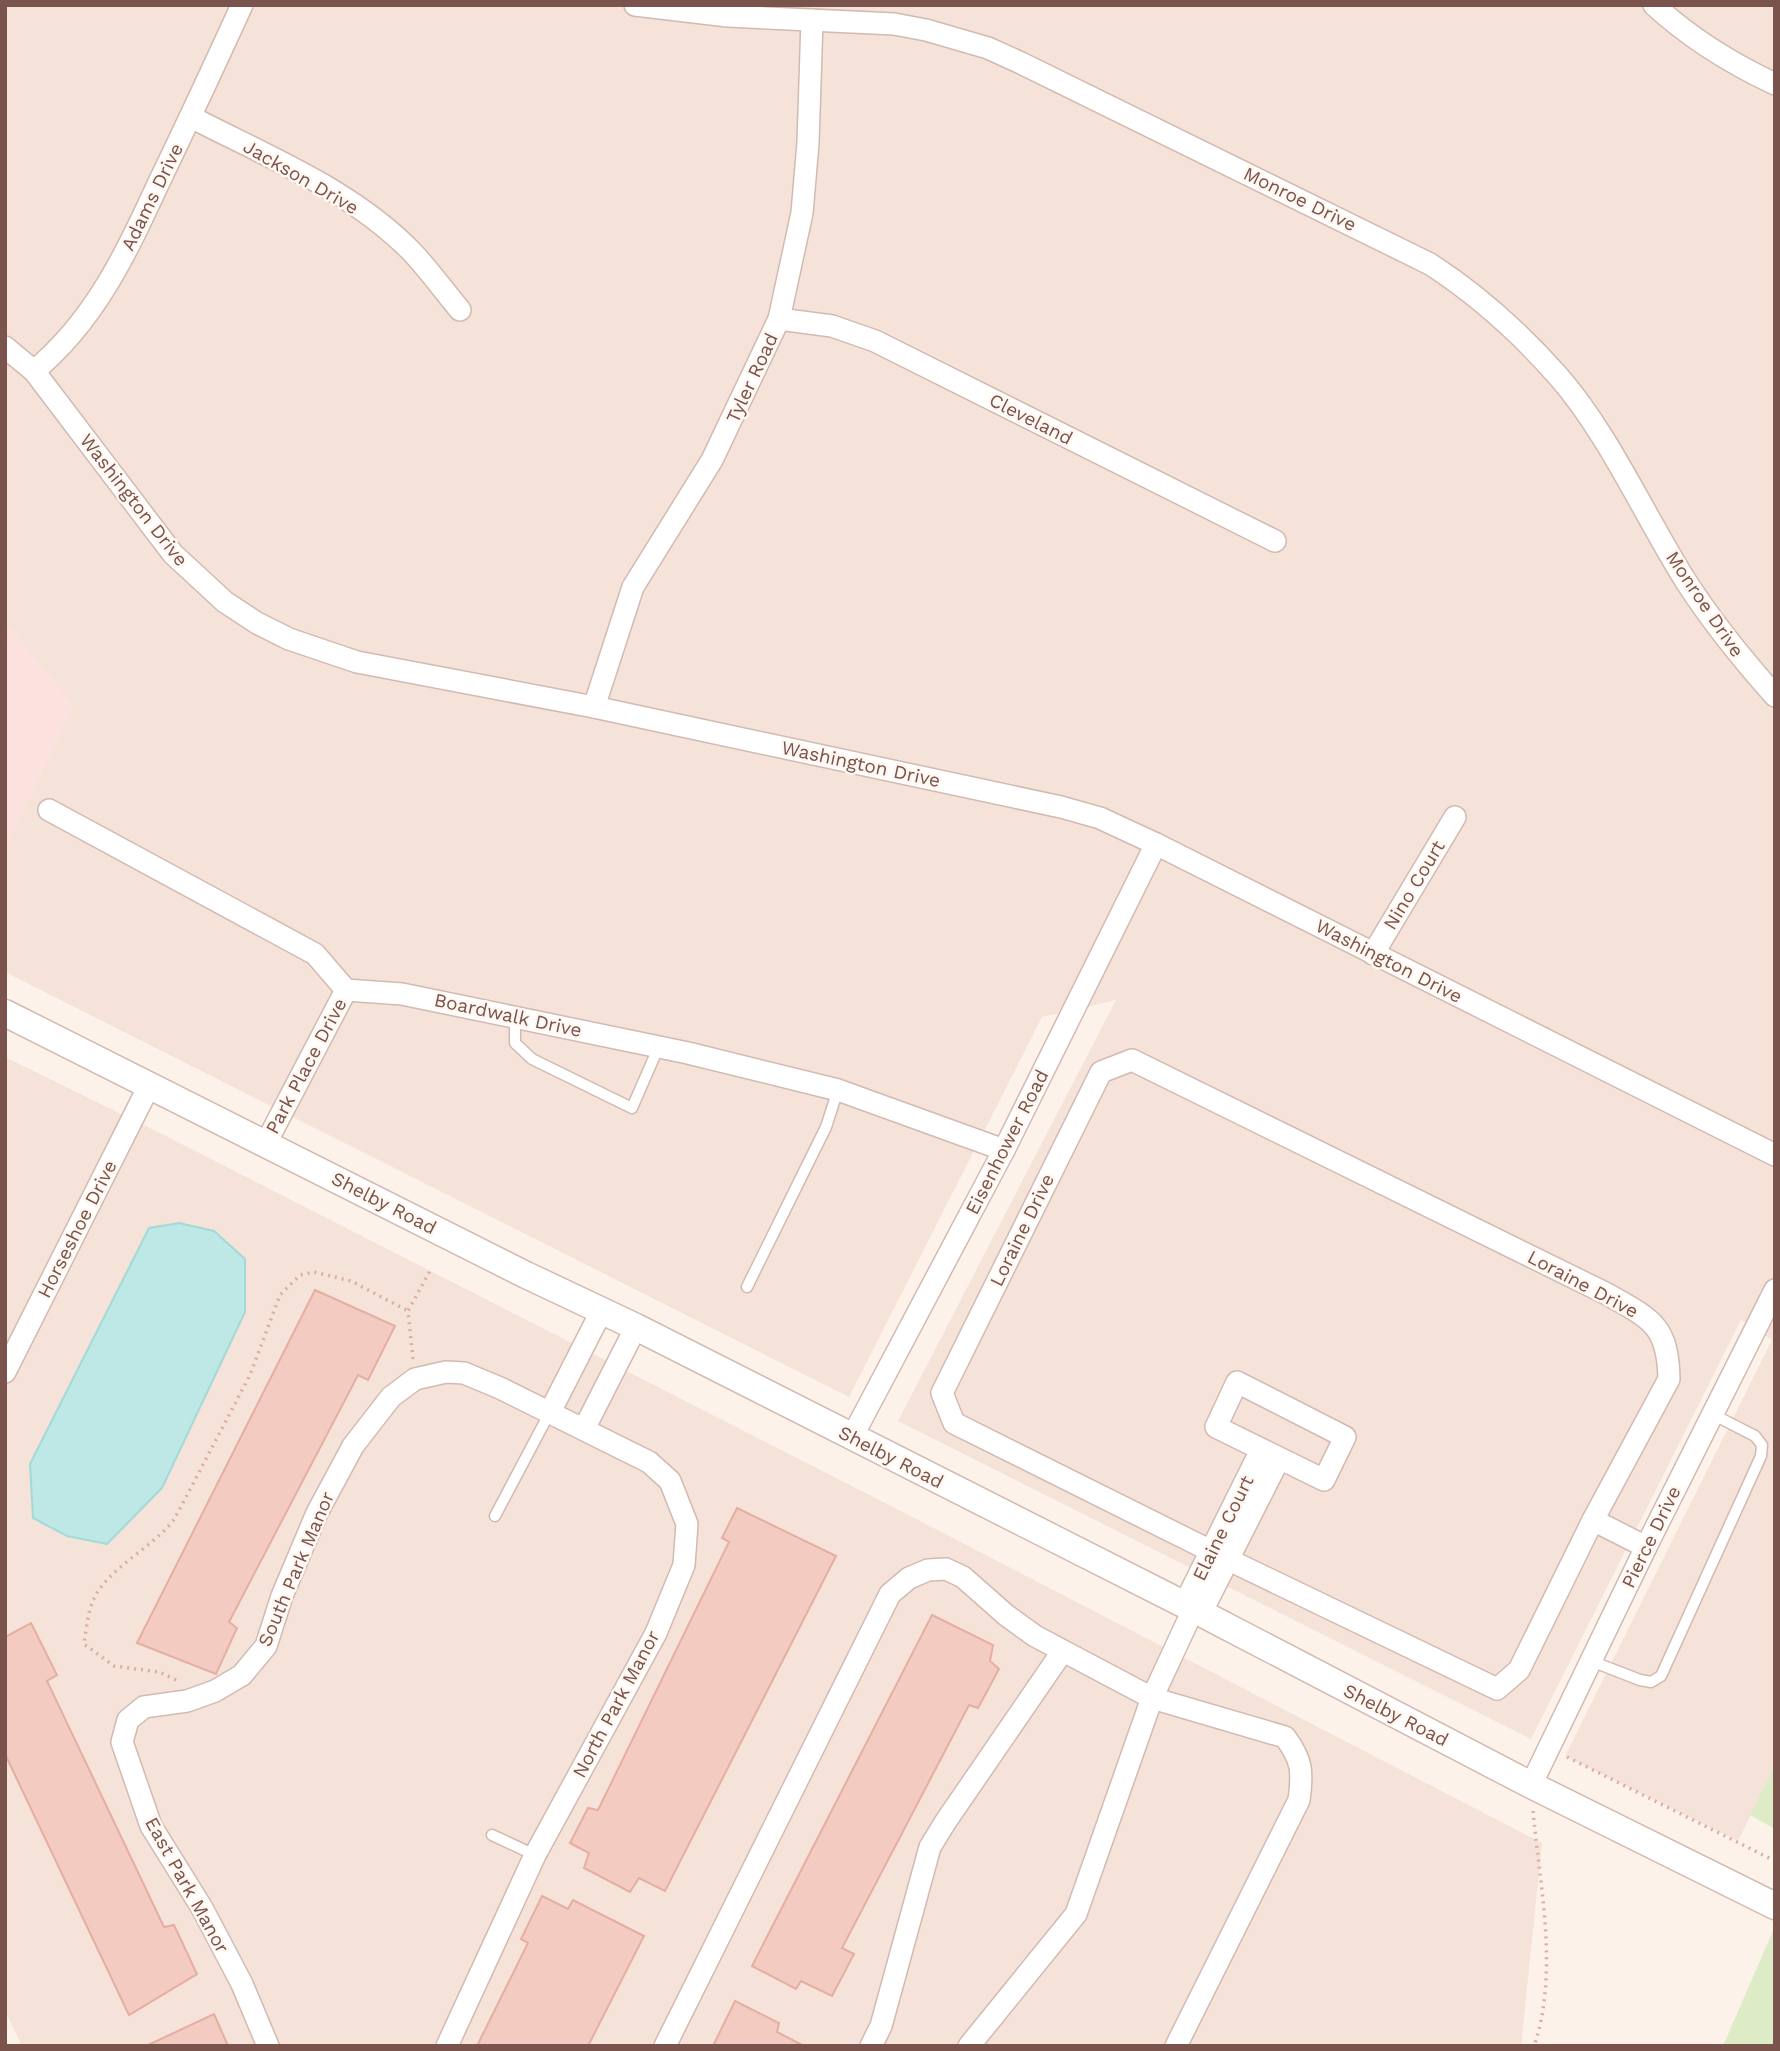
<svg xmlns="http://www.w3.org/2000/svg" width="1780" height="2051" font-family="'Work Sans',sans-serif">
<style>
.residential{fill:#f5e2d8}
.commercial{fill:#fde1de}
.green{fill:#ddecc7}
.water{fill:#bde8e6;stroke:#a3dad8;stroke-width:2}
.building{fill:#f3cbc1;stroke:#e6aea1;stroke-width:2}
.lines{fill:none;stroke-linecap:round;stroke-linejoin:round}
.service-casing{stroke:#d3bab1;stroke-width:13}
.minor-casing{stroke:#d3bab1;stroke-width:24}
.tertiary-casing{stroke:#d3bab1;stroke-width:29}
.path{stroke:#d9aea3;stroke-width:3.5;stroke-dasharray:2 5;stroke-linecap:butt}
.service{stroke:#fff;stroke-width:10}
.minor{stroke:#fff;stroke-width:21}
.tertiary{stroke:#fff;stroke-width:26}
.labels{text-anchor:middle;dominant-baseline:central;stroke-width:5;stroke-linejoin:round;paint-order:stroke}
.street-label{font-size:19px;fill:#79534c;stroke:#fff7f1}
</style>
<rect width="100%" height="100%" fill="#fdf2ea"/>
<g class="residential">
<path d="M5,5H1775V1765L1738,1841L1565,1756L1772,1340L1741,1320L1531,1739L898,1421L1116,1000L1042,1017L849,1397L5,972V849L73,705L5,622Z"/>
<path d="M5,1057L168,1137L891,1506L1542,1843L1521,2046H22L5,2010Z"/>
</g>
<path class="commercial" d="M5,622L73,705L5,849Z"/>
<g class="green">
<path d="M1775,1765V1829L1750,1815Z"/>
<path d="M1775,1926V2046H1723Z"/>
</g>
<path class="water" d="M179,1223L214,1231L245,1259V1312L162,1488L107,1544L67,1536L33,1518L30,1464L149,1228Z"/>
<g class="building">
<path d="M315,1290L395,1326L368,1380L358,1375L229,1622L237,1628L216,1674L137,1643Z"/>
<path d="M737,1508L836,1556L665,1891L639,1878L630,1892L584,1868L589,1853L570,1843L588,1808L598,1810L729,1542L722,1538Z"/>
<path d="M932,1615L993,1645L990,1661L999,1669L978,1708L969,1705L842,1948L854,1954L832,1996L801,1981L796,1989L752,1966Z"/>
<path d="M31,1623L57,1675L47,1681L164,1927L174,1925L197,1974L129,2015L5,1754V1637Z"/>
<path d="M542,1896L568,1909L573,1900L644,1936L588,2046H477L528,1943L521,1939Z"/>
<path d="M735,2001L779,2023L777,2032L804,2046H713Z"/>
<path d="M214,2014L228,2046H146Z"/>
</g>
<g class="lines">
<g class="service-casing">
<g id="service">
<path d="M515,1017V1043L532,1059L632,1108L659,1046"/>
<path d="M747,1287L826,1127L838,1090"/>
<path d="M495,1516L550,1412"/>
<path d="M1591,1661L1640,1680L1651,1682L1661,1676L1761,1456L1762,1445L1755,1436L1712,1414"/>
<path d="M492,1835L535,1855"/>
</g>
</g>
<g class="minor-casing">
<g id="minor">
<path d="M635,5L728,16L894,24L926,30L988,48L1021,63L1430,264C1478,295 1520,333 1558,376C1609,434 1645,517 1687,583C1713,623 1743,660 1775,696"/>
<path d="M1654,5C1690,38 1730,63 1775,84"/>
<path d="M191,117C266,156 352,190 412,252C429,270 444,291 460,310"/>
<path d="M779,319L832,326L875,341L1275,541"/>
<path d="M5,347L34,371L173,554L225,602L257,623L289,639L357,662L594,707L1061,807L1100,818L1156,844L1775,1155"/>
<path d="M34,371C96,320 127,251 160,180C188,122 215,64 242,5"/>
<path d="M594,707L633,587L712,460L779,319L802,213L808,143L812,20"/>
<path d="M49,810L315,954L346,990L402,994L688,1053L838,1090L1004,1150"/>
<path d="M1373,954L1455,817"/>
<path d="M1132,1060L1607,1294C1651,1319 1668,1325 1669,1379L1593,1520L1519,1670L1497,1689L1229,1560L954,1423L942,1393L1101,1072Z"/>
<path d="M266,1143L346,990"/>
<path d="M5,1372L149,1086"/>
<path d="M1237,1382L1345,1437L1324,1480L1216,1427Z"/>
<path d="M550,1412L602,1310"/>
<path d="M584,1429L636,1327"/>
<path d="M852,1437L1004,1150L1156,844"/>
<path d="M1593,1520L1646,1547"/>
<path d="M1184,1605L1261,1450"/>
<path d="M1201,1613L1279,1459"/>
<path d="M1531,1785L1646,1547L1775,1290"/>
<path d="M268,2046L242,1984L202,1908L151,1826L122,1742L128,1720L144,1707L187,1701L215,1691L242,1675L266,1646L282,1596L317,1513L353,1446L391,1397L415,1379L446,1372L464,1373L500,1388L649,1462L670,1481L687,1524L684,1565L656,1633L535,1855L447,2046"/>
<path d="M665,2046L890,1594L909,1578L928,1570L946,1569L963,1577L1006,1615L1035,1636L1152,1698L1285,1737C1302,1760 1303,1771 1299,1800L1176,2046"/>
<path d="M871,2046L881,2026L930,1847L946,1821L1062,1652"/>
<path d="M969,2046L1076,1914L1152,1698L1193,1610"/>
</g>
</g>
<g class="tertiary-casing">
<path id="tertiary" d="M5,1013L526,1275L636,1327L1201,1613L1531,1785L1775,1906"/>
</g>
<g class="path">
<path d="M413,1359L408,1311L431,1269"/>
<path d="M176,1680L159,1672L114,1666L84,1644C86,1632 87,1618 91,1606C102,1570 153,1549 175,1518L250,1375L280,1295L300,1275L314,1272L351,1281L408,1311"/>
<path d="M1567,1757L1775,1861"/>
<path d="M1533,1811C1540,1887 1559,1973 1534,2046"/>
</g>
<use href="#service" class="service"/>
<use href="#minor" class="minor"/>
<use href="#tertiary" class="tertiary"/>
</g>
<g class="labels">
<g class="street-label">
<text transform="translate(301 177) rotate(30)">Jackson Drive</text>
<text transform="translate(152 197) rotate(-64)">Adams Drive</text>
<text transform="translate(1300 199) rotate(26)">Monroe Drive</text>
<text transform="translate(752 378) rotate(-65)">Tyler Road</text>
<text transform="translate(1031 419) rotate(27)">Cleveland</text>
<text transform="translate(134 500) rotate(52)">Washington Drive</text>
<text transform="translate(1705 604) rotate(56)">Monroe Drive</text>
<text transform="translate(861 764) rotate(12)">Washington Drive</text>
<text transform="translate(1414 885) rotate(-59)">Nino Court</text>
<text transform="translate(1389 961) rotate(27)">Washington Drive</text>
<text transform="translate(508 1015) rotate(12)">Boardwalk Drive</text>
<text transform="translate(306 1066) rotate(-62)">Park Place Drive</text>
<text transform="translate(1007 1142) rotate(-63)">Eisenhower Road</text>
<text transform="translate(384 1203) rotate(27)">Shelby Road</text>
<text transform="translate(77 1229) rotate(-63)">Horseshoe Drive</text>
<text transform="translate(1022 1230) rotate(-64)">Loraine Drive</text>
<text transform="translate(1583 1284) rotate(28)">Loraine Drive</text>
<text transform="translate(891 1457) rotate(27)">Shelby Road</text>
<text transform="translate(1223 1528) rotate(-64)">Elaine Court</text>
<text transform="translate(1651 1537) rotate(-64)">Pierce Drive</text>
<text transform="translate(296 1569) rotate(-67)">South Park Manor</text>
<text transform="translate(616 1704) rotate(-62)">North Park Manor</text>
<text transform="translate(1396 1715) rotate(27)">Shelby Road</text>
<text transform="translate(187 1885) rotate(61)">East Park Manor</text>
</g>
</g>
<rect width="1780" height="2051" fill="none" stroke="#79534c" stroke-width="14"/>
</svg>
